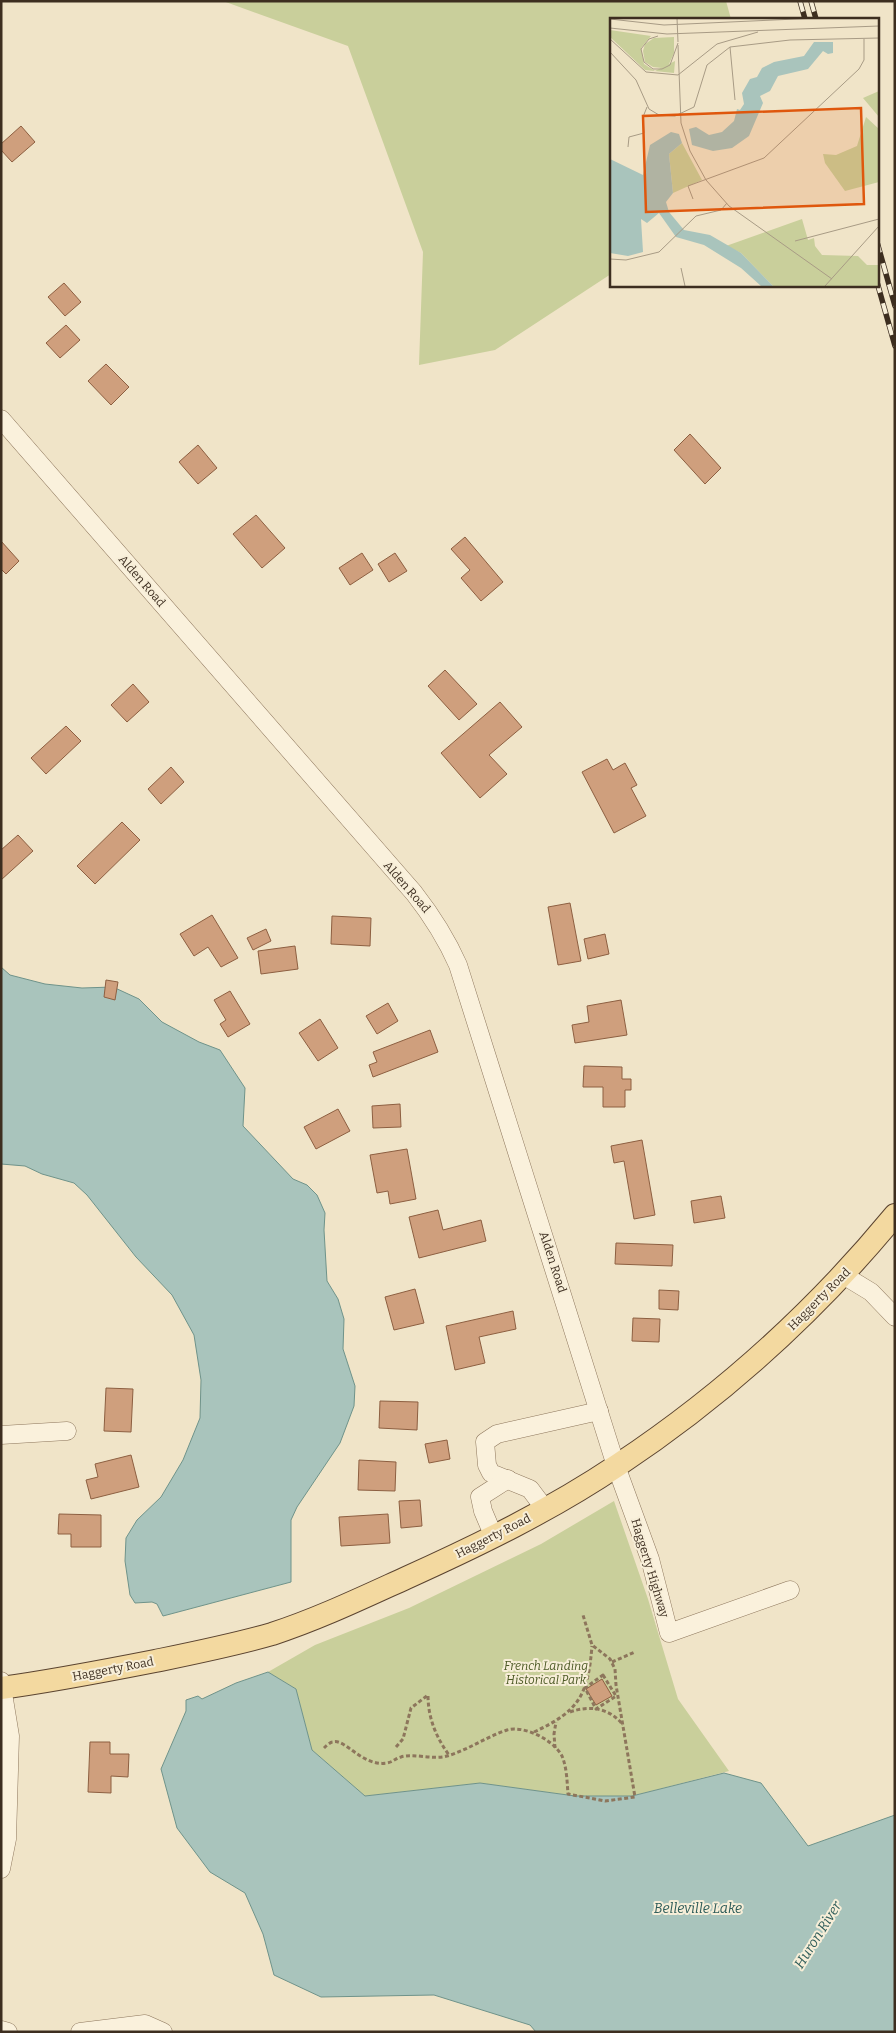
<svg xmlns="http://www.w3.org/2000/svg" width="896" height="2033" font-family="Bitter,serif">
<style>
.green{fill:#c9cf9b}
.water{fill:#a9c4bc;stroke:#6f938a}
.building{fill:#cf9f7d;stroke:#8d5f41}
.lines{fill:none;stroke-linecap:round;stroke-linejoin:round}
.minor-casing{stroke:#8d765c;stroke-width:19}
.major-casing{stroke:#5b4430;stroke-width:24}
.path{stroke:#8d765c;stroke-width:3;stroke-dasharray:4 2.5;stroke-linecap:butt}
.minor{stroke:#faf1dc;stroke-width:18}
.major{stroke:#f3d9a0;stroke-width:22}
.rail-casing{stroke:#3d2e20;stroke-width:5.5}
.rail{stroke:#f7eed8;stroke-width:4;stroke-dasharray:11;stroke-linecap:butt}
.labels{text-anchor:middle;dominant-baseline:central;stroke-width:4;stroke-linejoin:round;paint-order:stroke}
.street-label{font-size:12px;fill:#3d2e20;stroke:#f7eed8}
.park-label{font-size:12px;font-style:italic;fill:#4d5a26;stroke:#f7eed8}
.water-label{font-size:14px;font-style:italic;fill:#2f5d5a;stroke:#f7eed8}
.inset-road{fill:none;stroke:#a89b85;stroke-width:1}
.view{fill:#df570d;fill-opacity:0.15;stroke:#df570d;stroke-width:2.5}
.inset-edge{fill:none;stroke:#3d2e20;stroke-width:2.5}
</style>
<rect width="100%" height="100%" fill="#f0e4c8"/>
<g class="green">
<path d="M223,1H726L731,19H611V274L495,350L419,365L423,252L348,46Z"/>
<path d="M614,1501L648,1599L678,1699L729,1771L632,1796H575L480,1783L365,1796L312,1750L296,1689L268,1672L315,1645L409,1608L541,1544Z"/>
</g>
<g class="water">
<path d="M1,967L10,975L45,984L82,988L113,987L139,999L162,1022L199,1042L220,1050L245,1088L243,1126L293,1179L307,1185L317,1195L325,1213L324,1230L327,1281L338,1299L344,1319L343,1349L355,1386L354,1406L340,1443L297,1507L291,1520V1582L163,1616L157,1604L152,1602L135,1603L130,1595L125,1561L126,1538L137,1520L161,1497L183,1460L200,1418L201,1380L194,1335L172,1295L136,1257L87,1195L74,1183L42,1174L25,1166L1,1164Z"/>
<path d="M268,1672L296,1689L312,1750L365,1796L480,1783L575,1796H632L724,1773L761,1783L808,1846L895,1815V2032H536L530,2025L434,1995L321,1997L274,1975L263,1934L245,1893L210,1872L177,1828L161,1769L186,1711V1700L198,1696L202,1699L236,1683Z"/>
</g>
<g class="building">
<path d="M21,126L35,142L12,162L1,150V144Z"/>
<path d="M64,283L81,302L65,316L48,297Z"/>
<path d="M66,325L80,340L60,358L46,343Z"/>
<path d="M106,364L129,387L111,405L88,381Z"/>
<path d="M690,434L721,468L705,484L674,450Z"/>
<path d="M198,445L217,468L198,484L179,462Z"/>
<path d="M256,515L285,548L262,568L233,534Z"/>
<path d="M465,537L503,582L481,601L461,578L470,570L451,549Z"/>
<path d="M1,541L19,561L6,574L1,569Z"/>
<path d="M362,553L373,570L350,585L339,568Z"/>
<path d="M395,553L407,571L389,582L378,564Z"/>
<path d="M445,670L477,704L459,720L428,686Z"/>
<path d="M133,684L149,702L127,722L111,705Z"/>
<path d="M500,702L522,727L489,755L507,774L480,798L441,753Z"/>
<path d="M66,726L81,741L46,774L31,758Z"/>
<path d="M607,759L613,770L625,763L637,785L631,788L646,816L614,833L582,772Z"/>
<path d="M171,767L184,782L161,804L148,789Z"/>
<path d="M122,822L140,840L95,884L77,866Z"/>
<path d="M18,835L33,851L1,880V850Z"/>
<path d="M570,903L581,961L558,965L548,907Z"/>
<path d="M212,915L238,958L221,967L208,947L194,956L180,934Z"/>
<path d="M332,916L371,918L370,946L331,944Z"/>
<path d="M266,929L271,941L253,950L247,938Z"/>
<path d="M605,934L609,954L588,959L584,939Z"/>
<path d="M295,946L298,969L261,974L258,951Z"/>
<path d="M106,980L118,982L115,1000L104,997Z"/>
<path d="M230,991L250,1024L228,1037L220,1024L226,1020L214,1000Z"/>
<path d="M621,1000L627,1035L575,1043L572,1025L589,1022L587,1006Z"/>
<path d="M388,1003L398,1021L377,1034L366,1016Z"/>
<path d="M320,1019L338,1048L318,1061L299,1033Z"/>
<path d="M430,1030L438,1052L373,1077L369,1065L377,1062L373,1052Z"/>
<path d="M584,1066L622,1067V1079H631V1090H625V1107H603V1087H583Z"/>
<path d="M400,1104L401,1127L373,1128L372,1106Z"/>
<path d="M338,1109L350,1131L316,1149L304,1127Z"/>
<path d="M642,1140L655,1215L634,1219L624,1161L614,1163L611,1146Z"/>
<path d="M407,1149L416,1199L390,1204L388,1191L377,1193L370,1155Z"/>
<path d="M721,1196L725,1218L694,1223L691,1201Z"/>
<path d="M438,1210L443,1230L481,1220L486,1241L419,1258L409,1217Z"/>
<path d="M616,1243L673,1245L672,1266L615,1264Z"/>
<path d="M415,1289L424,1323L394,1330L385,1297Z"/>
<path d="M659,1290L679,1291L678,1310L659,1309Z"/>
<path d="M513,1311L516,1329L479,1337L485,1363L455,1370L446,1326Z"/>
<path d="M633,1318L660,1319L659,1342L632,1341Z"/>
<path d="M106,1388L133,1389L131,1432L104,1431Z"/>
<path d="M380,1401L418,1402L417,1430L379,1428Z"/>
<path d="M447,1440L450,1459L429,1463L425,1444Z"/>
<path d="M131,1455L139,1487L91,1499L86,1480L98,1477L95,1464Z"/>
<path d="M359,1460L396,1462L395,1491L358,1490Z"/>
<path d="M420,1500L422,1526L401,1528L399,1501Z"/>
<path d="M59,1514L101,1515V1547H71V1534H58Z"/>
<path d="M388,1514L390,1543L341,1546L339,1517Z"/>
<path d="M602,1679L612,1696L596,1705L586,1689Z"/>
<path d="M90,1742H110V1754H129L128,1777L111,1776V1793L88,1792Z"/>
</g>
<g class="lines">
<g class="minor-casing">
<g id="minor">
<path d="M1,419L414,893C432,916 446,938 458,965L616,1466L650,1559L669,1633L790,1590"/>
<path d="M843,1275L871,1292L895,1317"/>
<path d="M1,1435L67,1431"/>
<path d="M545,1509L530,1489L491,1473L487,1465L485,1442L497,1434L599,1411"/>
<path d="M494,1537L483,1511L480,1497L508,1479"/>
<path d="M1,1681L10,1736L7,1839L1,1869"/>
<path d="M1,2030L8,2032"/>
<path d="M80,2032L145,2024L163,2032"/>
</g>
</g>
<g class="major-casing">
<path id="major" d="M1,1688C53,1681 104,1671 155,1661C194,1653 234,1645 272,1634C318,1619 362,1598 406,1578C479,1545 551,1510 618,1465C722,1396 815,1312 895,1215"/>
</g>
<g class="path">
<path d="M612,1662L635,1652"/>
<path d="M603,1675L616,1696L596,1709L585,1688Z"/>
<path d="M570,1712C590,1705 610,1708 623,1725"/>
<path d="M534,1732C580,1711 588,1694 592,1646"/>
<path d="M396,1747L403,1739L411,1708L428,1695C428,1718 436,1737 449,1755"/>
<path d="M324,1748C326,1746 330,1742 333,1742C345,1738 362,1767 387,1763C393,1762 396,1758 401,1757C413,1753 433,1760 447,1756C468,1750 486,1737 507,1730C524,1725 554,1740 562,1756C567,1768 567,1782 568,1794L605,1801L635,1797L616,1685L615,1669L610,1659L592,1645L583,1615"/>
<path d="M555,1748L554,1734L556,1722"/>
</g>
<use href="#minor" class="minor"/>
<use href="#major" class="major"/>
<g class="rail-casing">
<g id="rail">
<path d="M800,1L805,19"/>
<path d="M811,1L816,19"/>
<path d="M877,242L895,306"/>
<path d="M877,282L895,346"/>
</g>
</g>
<use href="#rail" class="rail"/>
</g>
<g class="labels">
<g class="street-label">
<text transform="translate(142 581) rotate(49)">Alden Road</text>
<text transform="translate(407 887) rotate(49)">Alden Road</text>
<text transform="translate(553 1262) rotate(72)">Alden Road</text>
<text transform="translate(819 1299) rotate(-45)">Haggerty Road</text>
<text transform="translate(493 1536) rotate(-27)">Haggerty Road</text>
<text transform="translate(650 1568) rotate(73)">Haggerty Highway</text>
<text transform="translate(113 1669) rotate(-11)">Haggerty Road</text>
</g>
<g class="park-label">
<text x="546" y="1666">French Landing<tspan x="546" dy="14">Historical Park</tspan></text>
</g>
<g class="water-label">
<text x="698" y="1908">Belleville Lake</text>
<text transform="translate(818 1935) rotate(-58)">Huron River</text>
</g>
</g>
<g transform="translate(610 18)">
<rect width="269" height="269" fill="#f0e4c8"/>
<path d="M0,12L41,18L31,30L34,46L45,53L65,43L64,55L35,52L0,19ZM64,19V35L59,46L52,50L43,49L35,44L33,33L35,26L44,20ZM269,73V99L253,80ZM256,99L269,111V164L235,173L215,145L213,136L226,137L247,128ZM72,125L92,162L63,175L59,136ZM192,201L198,222L204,220L205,228L212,237L248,238L257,247H269V268H163L131,235L116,228Z" fill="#c9cf9b"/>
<path d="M204,24H223V35L218,36L213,33L198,51L168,58L160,73L150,78L153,85L139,118L122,130L103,133L82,127L79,111L86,109L99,117L112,114L124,103L127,91L130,92L134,86L132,75L140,61L147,59L152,50L164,44L194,38ZM61,114L69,116L72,125L59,136L63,175L56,184L59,194L74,212L100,217L131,235L163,268H151L131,250L94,227L66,219L49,195L37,205L31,201L33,234L18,238L0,235V141L33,157L40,127Z" fill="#a9c4bc"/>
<path class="inset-road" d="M67,0L68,24M0,1L54,7L208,0M0,10L57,16L269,8M48,18L39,21L31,31L34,44L43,51H52L60,47L68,25M0,21L36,54L68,57L107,26L148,14M68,27L71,105L80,133L96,162L119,188L222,261M120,29L125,82M0,34L26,62L39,91L49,97L65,98L84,89L97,47L120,29L180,22L269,20M18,129L19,119L34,115L33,99L37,89M83,181L78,168L154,140L249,51L254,42V21M185,223L269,201M0,241L16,242L49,234L86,198L111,192L117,185M71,250L75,268M215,268L269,208"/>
<path class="view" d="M251,90L254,186L36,194L33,98Z"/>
<rect width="269" height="269" class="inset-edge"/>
</g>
<rect width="896" height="2033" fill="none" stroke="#3d2e20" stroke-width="5"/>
</svg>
